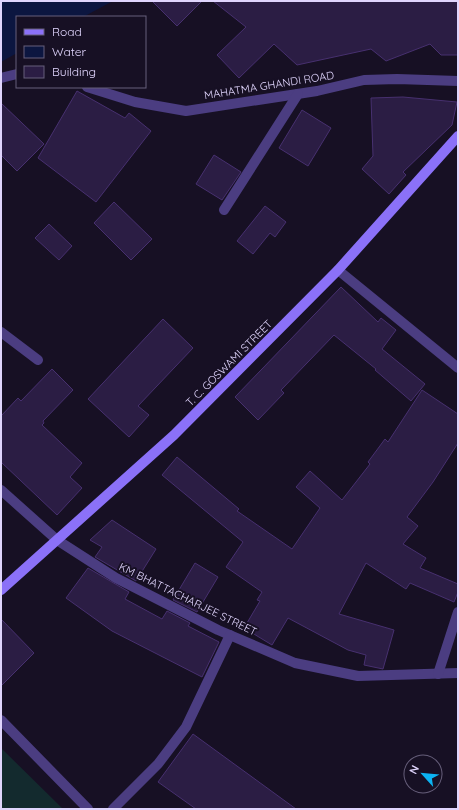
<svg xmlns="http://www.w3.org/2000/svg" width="459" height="810" font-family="Quicksand,sans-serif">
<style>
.green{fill:#132a2e}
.water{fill:#0c1640}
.building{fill:#2b1d44;stroke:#47306f}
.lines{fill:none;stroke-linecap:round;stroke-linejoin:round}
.street{stroke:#4b3d81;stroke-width:10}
.secondary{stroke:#8b71f8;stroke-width:10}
.labels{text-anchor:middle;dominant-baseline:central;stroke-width:4;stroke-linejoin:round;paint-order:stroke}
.street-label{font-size:11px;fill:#e0d5fd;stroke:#171024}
</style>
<rect width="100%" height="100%" fill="#171024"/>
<path class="green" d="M1,748L63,809H1Z"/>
<path class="water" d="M1,1H113L83,17H17V53L1,62Z"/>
<g class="building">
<path d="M152,1H202L177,26Z"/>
<path d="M213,1H458V55H441L430,44L386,61L371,49L297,65L274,44L239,78L217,55L246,27Z"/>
<path d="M77,91L125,118L129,113L151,131L96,202L38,158Z"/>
<path d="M403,97L457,102L452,125L403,172L406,175L389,194L362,169L373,156L371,98Z"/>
<path d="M1,103L44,144L17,171L1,155Z"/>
<path d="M302,110L331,128L308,166L279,148Z"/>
<path d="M214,155L241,172L222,200L196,184Z"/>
<path d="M114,202L152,239L131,260L94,223Z"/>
<path d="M265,206L286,222L275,237L270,233L253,254L237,241Z"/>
<path d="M49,224L72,246L59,260L35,238Z"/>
<path d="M341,287L378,322L381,318L396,330L382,349L425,384L411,401L375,370L376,369L334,335L281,390L284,393L258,420L235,397Z"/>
<path d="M163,319L193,348L138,406L149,415L129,437L88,399Z"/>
<path d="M52,369L73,390L43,421L44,423L42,425L82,463L70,477L82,488L57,515L1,462V416L18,398L21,401Z"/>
<path d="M422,390L458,414V443L433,482L407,517L418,526L403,544L426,558L420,568L458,584V592L454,602L410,583L406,589L366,563L339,614L394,630L383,669L364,665L366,655L348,650L288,618L272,645L244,628L260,601L257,600L262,592L226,567L243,542L162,475L177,457L239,509L237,511L292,549L320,508L296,487L310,471L342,500L370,464L368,462L385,439L388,442Z"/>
<path d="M112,520L156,549L136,581L95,557L102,547L90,540Z"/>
<path d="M195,563L218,577L197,612L173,600Z"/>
<path d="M88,568L129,592L125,599L162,619L167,611L190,623L188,626L219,642L202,677L112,631L66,598Z"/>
<path d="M1,619L34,653L1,686Z"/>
<path d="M193,734L296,809H196L158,782Z"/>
</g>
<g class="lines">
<g class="street">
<path d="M1,78L17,74"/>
<path d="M87,87L135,102L186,111L317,91L364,80L397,79L458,81"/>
<path d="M224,210L298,94"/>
<path d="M338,270L458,368"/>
<path d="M1,332L38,360"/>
<path d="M1,490L57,540L116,578L218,630L295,663L358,676L458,673"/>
<path d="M438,674L458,612"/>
<path d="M1,720L88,809"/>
<path d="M113,809L158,764L186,727L230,635"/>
</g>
<path class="secondary" d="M1,590L174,435L338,270L458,136"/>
</g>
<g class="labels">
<g class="street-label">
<text transform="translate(269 85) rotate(-9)">MAHATMA GHANDI ROAD</text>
<text transform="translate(229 363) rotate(-45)">T. C. GOSWAMI STREET</text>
<text transform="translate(188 599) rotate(26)">KM BHATTACHARJEE STREET</text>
</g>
</g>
<rect width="459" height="810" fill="none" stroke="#e0d5fd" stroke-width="4"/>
<rect x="16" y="16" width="130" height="72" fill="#171024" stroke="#675f7b"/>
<rect x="24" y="29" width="20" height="6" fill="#8b71f8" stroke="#675f7b"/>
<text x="52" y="36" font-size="12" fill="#e0d5fd">Road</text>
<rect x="24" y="46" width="20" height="12" fill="#0c1640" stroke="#675f7b"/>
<text x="52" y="56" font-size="12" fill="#e0d5fd">Water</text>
<rect x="24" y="66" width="20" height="12" fill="#2b1d44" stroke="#675f7b"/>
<text x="52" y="76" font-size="12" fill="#e0d5fd">Building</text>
<g transform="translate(423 774) rotate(297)"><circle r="19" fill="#171024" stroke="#675f7b"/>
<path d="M0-3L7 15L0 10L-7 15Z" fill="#0cb3f2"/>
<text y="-6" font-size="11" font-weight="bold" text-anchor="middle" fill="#e0d5fd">N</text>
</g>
</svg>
